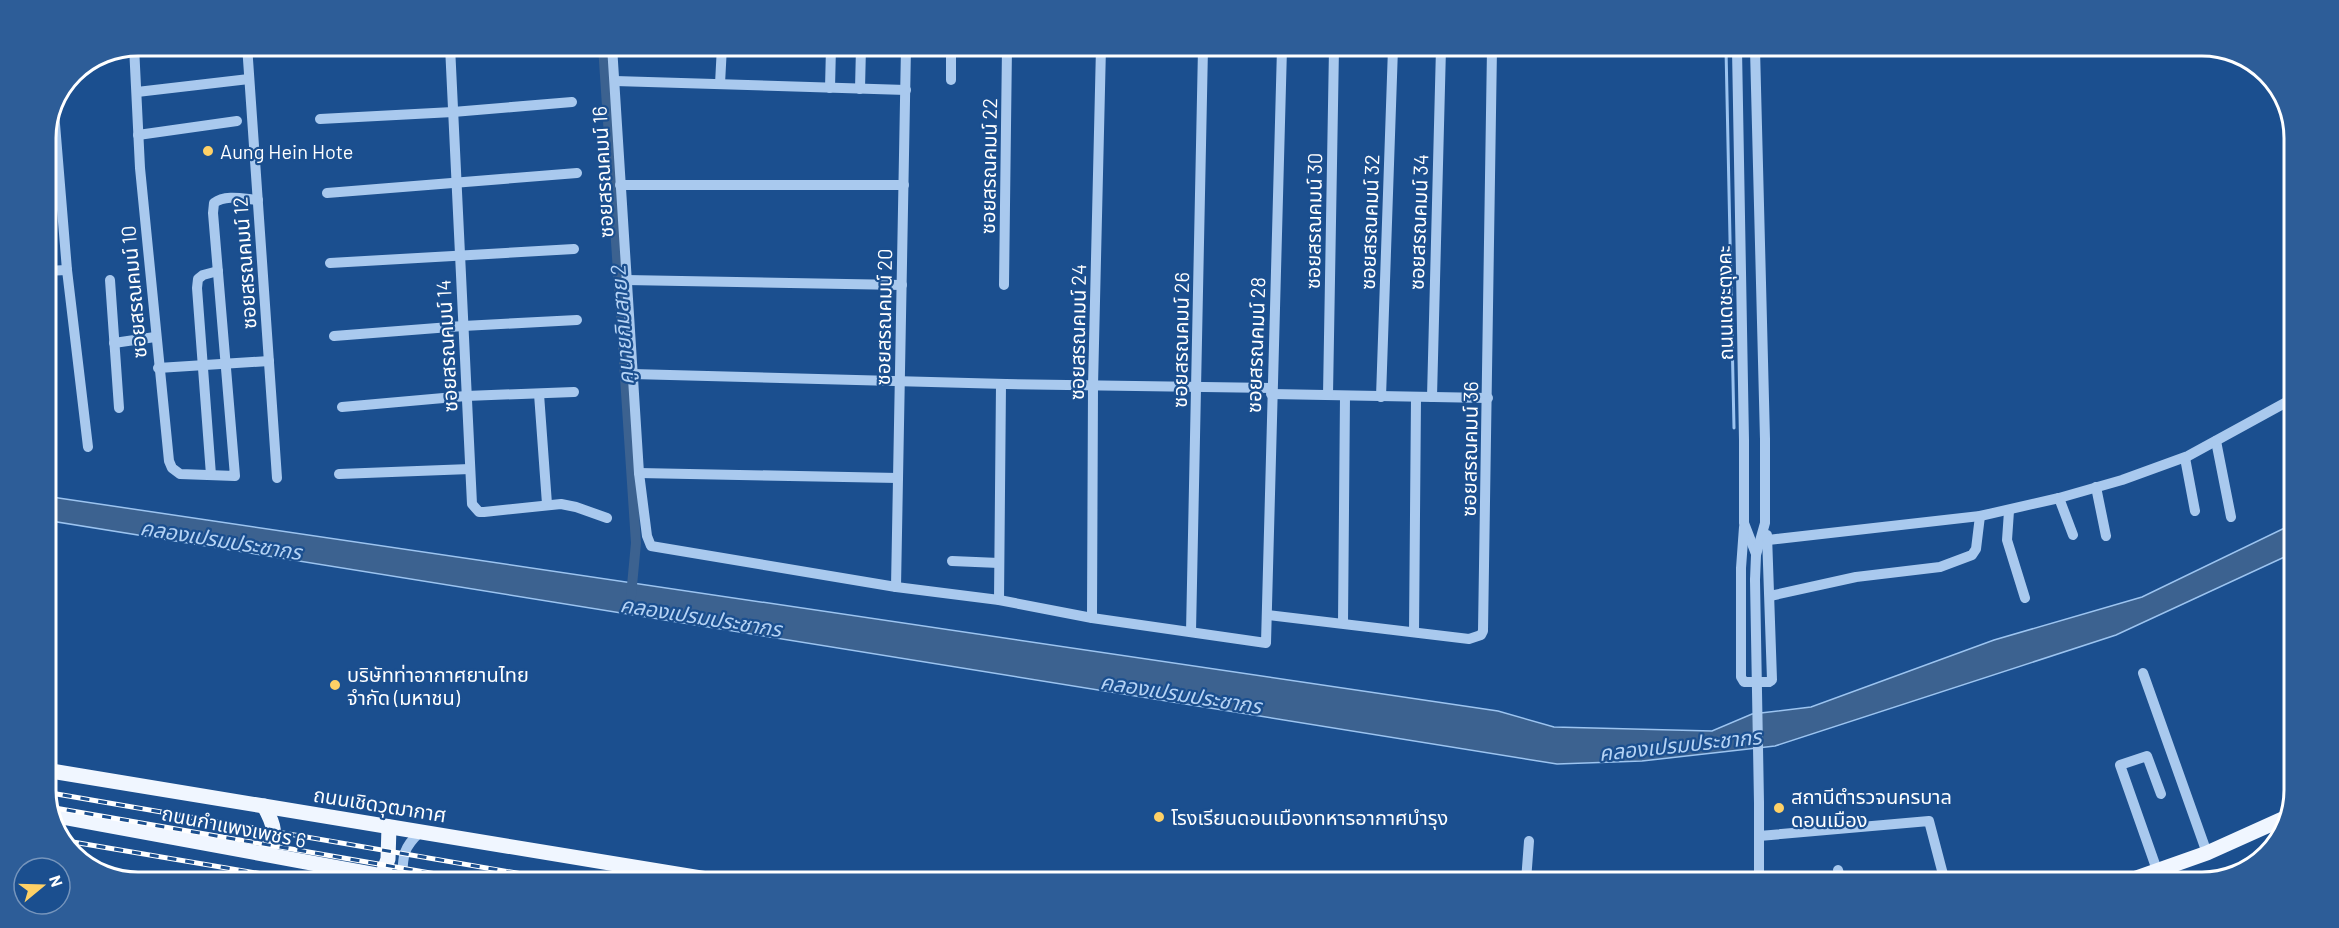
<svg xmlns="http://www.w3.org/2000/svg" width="2339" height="928" font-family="Barlow,'Noto Sans Thai',sans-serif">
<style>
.water{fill:#3c6290;stroke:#9cc4f0;stroke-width:1.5}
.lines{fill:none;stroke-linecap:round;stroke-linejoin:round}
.stream{stroke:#9cc4f0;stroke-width:3}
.canal{stroke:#3c6290;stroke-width:10}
.minor{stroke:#a9c9ee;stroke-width:10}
.major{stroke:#f0f6ff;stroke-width:15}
.rail-casing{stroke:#fff;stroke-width:5}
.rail{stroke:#1b4f8f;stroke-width:3;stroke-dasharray:9;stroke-linecap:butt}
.minor-bridge{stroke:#a9c9ee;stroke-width:10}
.poi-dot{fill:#ffd166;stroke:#1b4f8f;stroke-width:2}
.labels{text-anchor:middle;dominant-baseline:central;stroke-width:4.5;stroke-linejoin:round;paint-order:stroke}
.poi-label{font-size:20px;fill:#fff;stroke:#1b4f8f;text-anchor:start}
.street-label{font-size:20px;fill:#fff;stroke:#1b4f8f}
.water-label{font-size:21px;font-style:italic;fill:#b5d3f5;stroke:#1b4f8f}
.rim{fill:none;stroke:#fff;stroke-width:3}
</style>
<rect width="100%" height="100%" fill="#1b4f8f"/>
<path class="water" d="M45,496L1498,711L1554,727L1712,731L1752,714L1811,707L1994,640L2142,597L2291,525V554L2116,635L1775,746L1642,761L1557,764L45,520Z"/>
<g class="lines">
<path class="stream" d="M1726,49L1734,428"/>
<path class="canal" d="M603,46L636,543L631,596"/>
<g class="minor">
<path d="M247,45L277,478"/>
<path d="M134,46L140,168L169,461L172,468L180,474L235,476L213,213L214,203C226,194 244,199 258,200"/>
<path d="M450,46L472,504L479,512H484L561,504L576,507L607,518"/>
<path d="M612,46L639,473L647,536L651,546L896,587L999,600L1092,618L1266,643L1282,48"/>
<path d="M951,47V80"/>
<path d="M313,49L387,46"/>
<path d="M1737,49L1744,440V523L1756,554"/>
<path d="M1755,49L1765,439V523L1756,555L1755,580"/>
<path d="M615,81L906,90"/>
<path d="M720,84L722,46"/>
<path d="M830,88L831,47"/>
<path d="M860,89L861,47"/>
<path d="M137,92L249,79"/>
<path d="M54,112L67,270L88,447"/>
<path d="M320,119L453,112L572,102"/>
<path d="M138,135L237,121"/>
<path d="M620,185H904"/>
<path d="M327,193L577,173"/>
<path d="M330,263L574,249"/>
<path d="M45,271L67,270"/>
<path d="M110,280L119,408"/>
<path d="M626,280L902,285"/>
<path d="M1004,285L1007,47"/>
<path d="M334,336L463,326L577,320"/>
<path d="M114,343L155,337"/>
<path d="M158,368L269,361"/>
<path d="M632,374L1006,384L1272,388"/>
<path d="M539,394L547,504"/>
<path d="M1271,394L1488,398"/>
<path d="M1328,395L1334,48"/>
<path d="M1381,397L1393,48"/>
<path d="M1432,397L1441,48"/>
<path d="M342,407L466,396L574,392"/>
<path d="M2216,441L2231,517"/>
<path d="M2185,458L2195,511"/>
<path d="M639,473L898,478"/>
<path d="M339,474L470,469"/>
<path d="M211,475L197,288L198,279L203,275L218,271"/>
<path d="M2096,487L2106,536"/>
<path d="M2059,498L2073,535"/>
<path d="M2009,511L2007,540L2025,598"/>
<path d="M1744,527L1741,568V677L1744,682H1769L1772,680L1767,535"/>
<path d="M1768,540L1980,516L2059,498L2122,480L2188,456L2292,399"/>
<path d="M952,561L999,563"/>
<path d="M896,587L906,47"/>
<path d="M1770,596L1856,577L1940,567L1972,555L1976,549L1980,516"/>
<path d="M999,600L1001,384"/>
<path d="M1268,615L1469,639L1481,635L1483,631L1492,48"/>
<path d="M1092,618L1093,386L1101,47"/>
<path d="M1343,623L1345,396"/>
<path d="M1191,632L1203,48"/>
<path d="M1414,632L1416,398"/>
<path d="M2143,673L2207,853"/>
<path d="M1759,836L1929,821L1945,882"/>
<path d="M1838,870L1841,882"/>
<path d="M2157,870L2120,765L2147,756L2161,794"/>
<path d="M402,878C403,855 403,848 420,832"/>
<path d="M1526,881L1529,841"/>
<path d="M1759,882V803"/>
</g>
<g class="major">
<path d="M45,770L707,879"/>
<path d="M264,806C275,826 277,833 266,854"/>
<path d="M52,815L382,876L408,879"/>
<path d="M382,876L388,859L389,827"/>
<path d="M2122,883L2207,853L2289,816"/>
</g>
<g class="rail-casing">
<g id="rail">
<path d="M45,792L551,879"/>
<path d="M49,807L465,879"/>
<path d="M61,840L286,878"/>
</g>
</g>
<use href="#rail" class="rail"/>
<path class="minor-bridge" d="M1755,580L1759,803"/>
</g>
<g class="poi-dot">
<circle cx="208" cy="151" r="6"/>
<circle cx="335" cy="685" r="6"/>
<circle cx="1779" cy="808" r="6"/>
<circle cx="1159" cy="817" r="6"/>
</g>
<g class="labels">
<g class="poi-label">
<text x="220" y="151">Aung Hein Hote</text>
<text x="347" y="674">บริษัทท่าอากาศยานไทย<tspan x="347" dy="23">จำกัด (มหาชน)</tspan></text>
<text x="1791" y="796">สถานีตำรวจนครบาล<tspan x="1791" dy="23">ดอนเมือง</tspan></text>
<text x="1171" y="817">โรงเรียนดอนเมืองทหารอากาศบำรุง</text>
</g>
<g class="street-label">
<text transform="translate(988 166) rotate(-89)">ซอยสรณคมน์ 22</text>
<text transform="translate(602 172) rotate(-93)">ซอยสรณคมน์ 16</text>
<text transform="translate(1313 221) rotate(-89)">ซอยสรณคมน์ 30</text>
<text transform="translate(1369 222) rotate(-88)">ซอยสรณคมน์ 32</text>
<text transform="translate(1418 222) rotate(-88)">ซอยสรณคมน์ 34</text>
<text transform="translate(244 263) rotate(-94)">ซอยสรณคมน์ 12</text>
<text transform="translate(133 292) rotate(-95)">ซอยสรณคมน์ 10</text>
<text transform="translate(1724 303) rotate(-91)">ถนนเดชะตุงคะ</text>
<text transform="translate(883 317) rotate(-89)">ซอยสรณคมน์ 20</text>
<text transform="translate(1077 332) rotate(-89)">ซอยสรณคมน์ 24</text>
<text transform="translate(1180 340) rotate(-89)">ซอยสรณคมน์ 26</text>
<text transform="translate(1255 345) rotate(-88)">ซอยสรณคมน์ 28</text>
<text transform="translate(446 346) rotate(-93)">ซอยสรณคมน์ 14</text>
<text transform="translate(1469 449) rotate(-89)">ซอยสรณคมน์ 36</text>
<text transform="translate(380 804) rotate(9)">ถนนเชิดวุฒากาศ</text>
<text transform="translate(234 826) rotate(11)">ถนนกำแพงเพชร 6</text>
</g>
<g class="water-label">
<text transform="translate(621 325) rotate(-94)">คูนายกิมสาย 2</text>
<text transform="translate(221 539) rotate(9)">คลองเปรมประชากร</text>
<text transform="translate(701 616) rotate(9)">คลองเปรมประชากร</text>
<text transform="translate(1181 693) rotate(9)">คลองเปรมประชากร</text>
<text transform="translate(1680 744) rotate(-6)">คลองเปรมประชากร</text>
</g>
</g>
<path d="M0 0H2339V928H0ZM138 56H2202A82 82 0 0 1 2284 138V790A82 82 0 0 1 2202 872H138A82 82 0 0 1 56 790V138A82 82 0 0 1 138 56Z" fill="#2d5d98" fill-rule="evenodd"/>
<path class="rim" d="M138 56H2202A82 82 0 0 1 2284 138V790A82 82 0 0 1 2202 872H138A82 82 0 0 1 56 790V138A82 82 0 0 1 138 56Z"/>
<g transform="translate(42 886) rotate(71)"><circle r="28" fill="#1b4f8f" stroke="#7695bc" stroke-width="1.5"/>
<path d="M0-4.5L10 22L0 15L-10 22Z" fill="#ffd166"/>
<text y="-9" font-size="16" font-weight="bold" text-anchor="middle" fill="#ffffff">N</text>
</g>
</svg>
